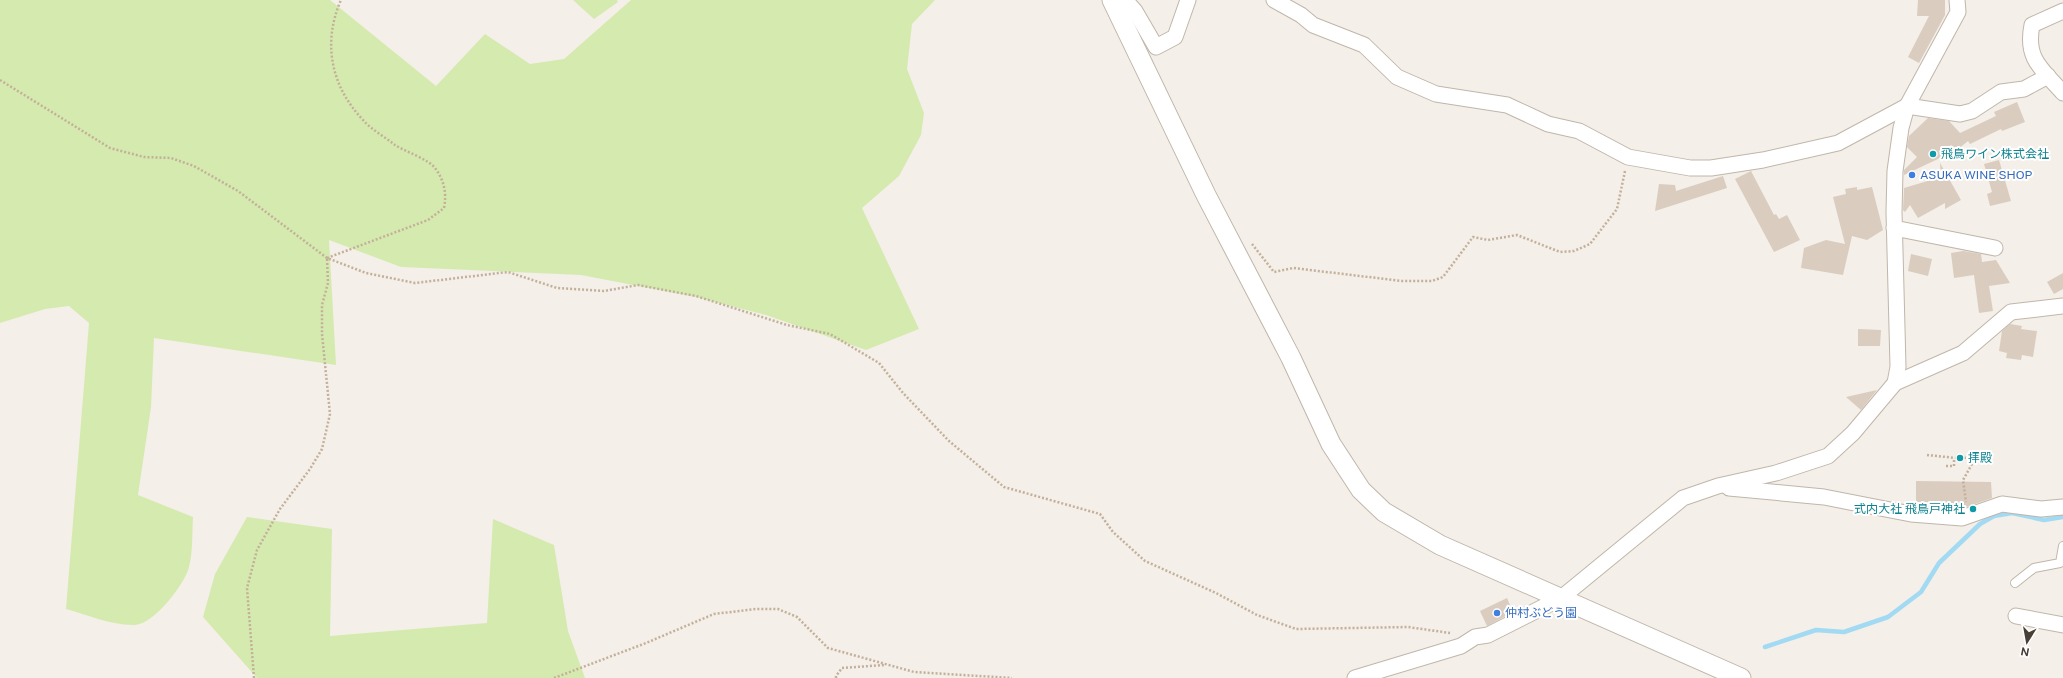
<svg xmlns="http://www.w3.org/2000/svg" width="2063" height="678" font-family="'Public Sans','Noto Sans JP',sans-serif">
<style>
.green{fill:#d5eaaf}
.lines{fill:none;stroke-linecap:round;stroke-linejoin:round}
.stream{stroke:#a2daf3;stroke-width:4.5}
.building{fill:#dacdbf}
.service-casing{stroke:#c0b6aa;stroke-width:10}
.minor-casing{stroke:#c0b6aa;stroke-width:17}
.tertiary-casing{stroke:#c0b6aa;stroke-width:21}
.path{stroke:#c3b09a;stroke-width:2.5;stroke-dasharray:2 2;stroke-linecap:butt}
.service{stroke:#fff;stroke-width:8}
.minor{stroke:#fff;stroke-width:15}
.tertiary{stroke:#fff;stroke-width:19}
.culture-dot{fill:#0f9aa8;stroke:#fff;stroke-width:1.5}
.shop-dot{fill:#3f7fe0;stroke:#fff;stroke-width:1.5}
.labels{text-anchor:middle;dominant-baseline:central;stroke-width:4;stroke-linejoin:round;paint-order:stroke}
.culture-label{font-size:12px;fill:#0d838f;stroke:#fff;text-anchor:start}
.shop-label{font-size:12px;fill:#366cbe;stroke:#fff;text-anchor:start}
</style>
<rect width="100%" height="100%" fill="#f4efe8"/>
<g class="green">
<path d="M0,0H330L436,86L485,34L530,64L564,59L631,0H935L912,24L907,69L924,113L921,135L899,176L862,208L919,329L866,350L766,315L696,297L581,275L401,267L329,240L336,365L154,338L151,407L138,495L193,517C192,533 193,552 189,567C185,584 154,624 135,625C113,626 88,615 66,609L89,323L69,306L45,309L0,323Z"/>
<path d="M573,0H617L618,2L594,19Z"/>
<path d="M247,517L332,529L330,636L487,623L493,519L554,545L568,631L585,678H257L203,617L215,574Z"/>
</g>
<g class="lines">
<path class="stream" d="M1765,647L1816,630L1844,632L1888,617L1921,592L1939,563L1980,524L1994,516L2012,513L2044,520L2063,517"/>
</g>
<g class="building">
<path d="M1918,0H1945V15L1919,63L1908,57L1929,16H1917Z"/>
<path d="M2017,102L2025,122L2002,131L2001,129L1970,144L1968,141L1957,150L1904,175V170L1917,157L1907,147L1909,136L1928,118L1949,121L1960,133L1996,116L1994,112Z"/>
<path d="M1999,160L2011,201L1990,206L1987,194L1992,192L1984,164Z"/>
<path d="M1940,163L1961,200L1945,209V203L1918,218L1910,205L1905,212L1903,210L1904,188L1941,177Z"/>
<path d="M1751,171L1774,215L1776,214L1779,219L1787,215L1800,240L1774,252L1735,179Z"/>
<path d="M1723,176L1727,188L1655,211L1659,184L1675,185L1676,191Z"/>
<path d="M1857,187V190L1872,187L1883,230L1867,240L1852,236L1843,275L1801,268L1804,248L1826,240L1845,244L1833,197L1846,194L1845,189Z"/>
<path d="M1963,251L1981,254L1982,262L1996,260L2010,283L1989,286L1993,311L1979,313L1974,275L1954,278L1951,253Z"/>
<path d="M1911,254L1932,259L1928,276L1908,271Z"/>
<path d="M2063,273V289L2054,294L2047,282Z"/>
<path d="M2010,324L2022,326L2021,329L2037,331L2033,357L2022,355L2021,360L2006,358L2007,353L1999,351L2002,331Z"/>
<path d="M1858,329L1881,330L1880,346H1858Z"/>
<path d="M1877,390L1861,410L1846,397Z"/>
<path d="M1916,481L1991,482L1992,498L1961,509L1954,508V504L1916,503Z"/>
<path d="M1507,598L1513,612L1487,626L1480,611Z"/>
</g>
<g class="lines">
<g class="service-casing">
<path id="service" d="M2015,583L2034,568L2060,563L2063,546"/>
</g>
<g class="minor-casing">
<g id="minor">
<path d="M1125,0L1135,11L1156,47L1175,37L1188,0"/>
<path d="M1274,0L1301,15L1313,25L1364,45L1397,77L1436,94L1507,105L1548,124L1579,131L1628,157L1690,168H1711L1763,160L1838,143L1907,106L1960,114L1972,111L2001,92L2024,89L2048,76"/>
<path d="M2063,11L2032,25C2025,59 2042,69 2063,93"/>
<path d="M1894,228L1995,248"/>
<path d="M1895,383L1963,353L2011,312L2063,306"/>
<path d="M1729,488L1824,497L1911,514L1962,518L2002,504L2041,509L2063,507"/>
<path d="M2016,616L2063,625"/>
<path d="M1355,678L1461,646L1475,637L1488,635L1561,598L1683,498L1718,486L1776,473L1828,456L1853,433L1895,383L1898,367L1894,212L1895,171L1901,128L1907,106L1958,12L1957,0"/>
</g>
</g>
<g class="tertiary-casing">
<path id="tertiary" d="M1112,0L1206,195L1291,358L1331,444L1361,490L1384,512L1440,545L1741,678"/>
</g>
<g class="path">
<path d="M0,80L110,148L144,157L171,158L194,166L238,191L327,258L366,273L415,283L508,272L557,288L604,291L638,285L696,296L787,325L830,334L879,363L903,393L949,441L1004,487L1100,514L1113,532L1145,561L1216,593L1257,615L1296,629L1408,627L1450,633"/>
<path d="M1252,244L1274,272L1293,268L1402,281H1432L1443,277L1473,237L1488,240L1517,235L1560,252L1574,251L1590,244L1617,209L1625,171"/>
<path d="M327,258L428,220L444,208C447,193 444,180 435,168C428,159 406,152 395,145C385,137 372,130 364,121C331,87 322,43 341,0"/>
<path d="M1927,455L1956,458"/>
<path d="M1964,458L1976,457L1963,480L1966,502"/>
<path d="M1946,466H1954V459"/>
<path d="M254,678L247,588L257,550L280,509L310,469L322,449L330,414L322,334V305L328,283L327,258"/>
<path d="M554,678L646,643L714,614L756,609H778L797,617L828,648L914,672L1012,678"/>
<path d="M836,678V676L842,668L884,665"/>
</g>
<use href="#service" class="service"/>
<use href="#minor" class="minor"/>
<use href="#tertiary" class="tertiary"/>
</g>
<g class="culture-dot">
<circle cx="1933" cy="154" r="4"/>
<circle cx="1960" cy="458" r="4"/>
<circle cx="1973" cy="509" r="4"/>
</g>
<g class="shop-dot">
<circle cx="1912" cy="175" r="4"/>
<circle cx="1497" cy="613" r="4"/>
</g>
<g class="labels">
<g class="culture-label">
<text x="1941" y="154">飛鳥ワイン株式会社</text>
<text x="1968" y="458">拝殿</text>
<text x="1965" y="509" text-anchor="end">式内大社 飛鳥戸神社</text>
</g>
<g class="shop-label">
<text x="1920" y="175">ASUKA WINE SHOP</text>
<text x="1505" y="613">仲村ぶどう園</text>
</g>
</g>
<g transform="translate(2027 642) rotate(191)" stroke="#ffffff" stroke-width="3" paint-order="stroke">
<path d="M0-3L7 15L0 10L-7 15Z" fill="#483f36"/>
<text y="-6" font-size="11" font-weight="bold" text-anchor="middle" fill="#483f36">N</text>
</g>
</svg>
